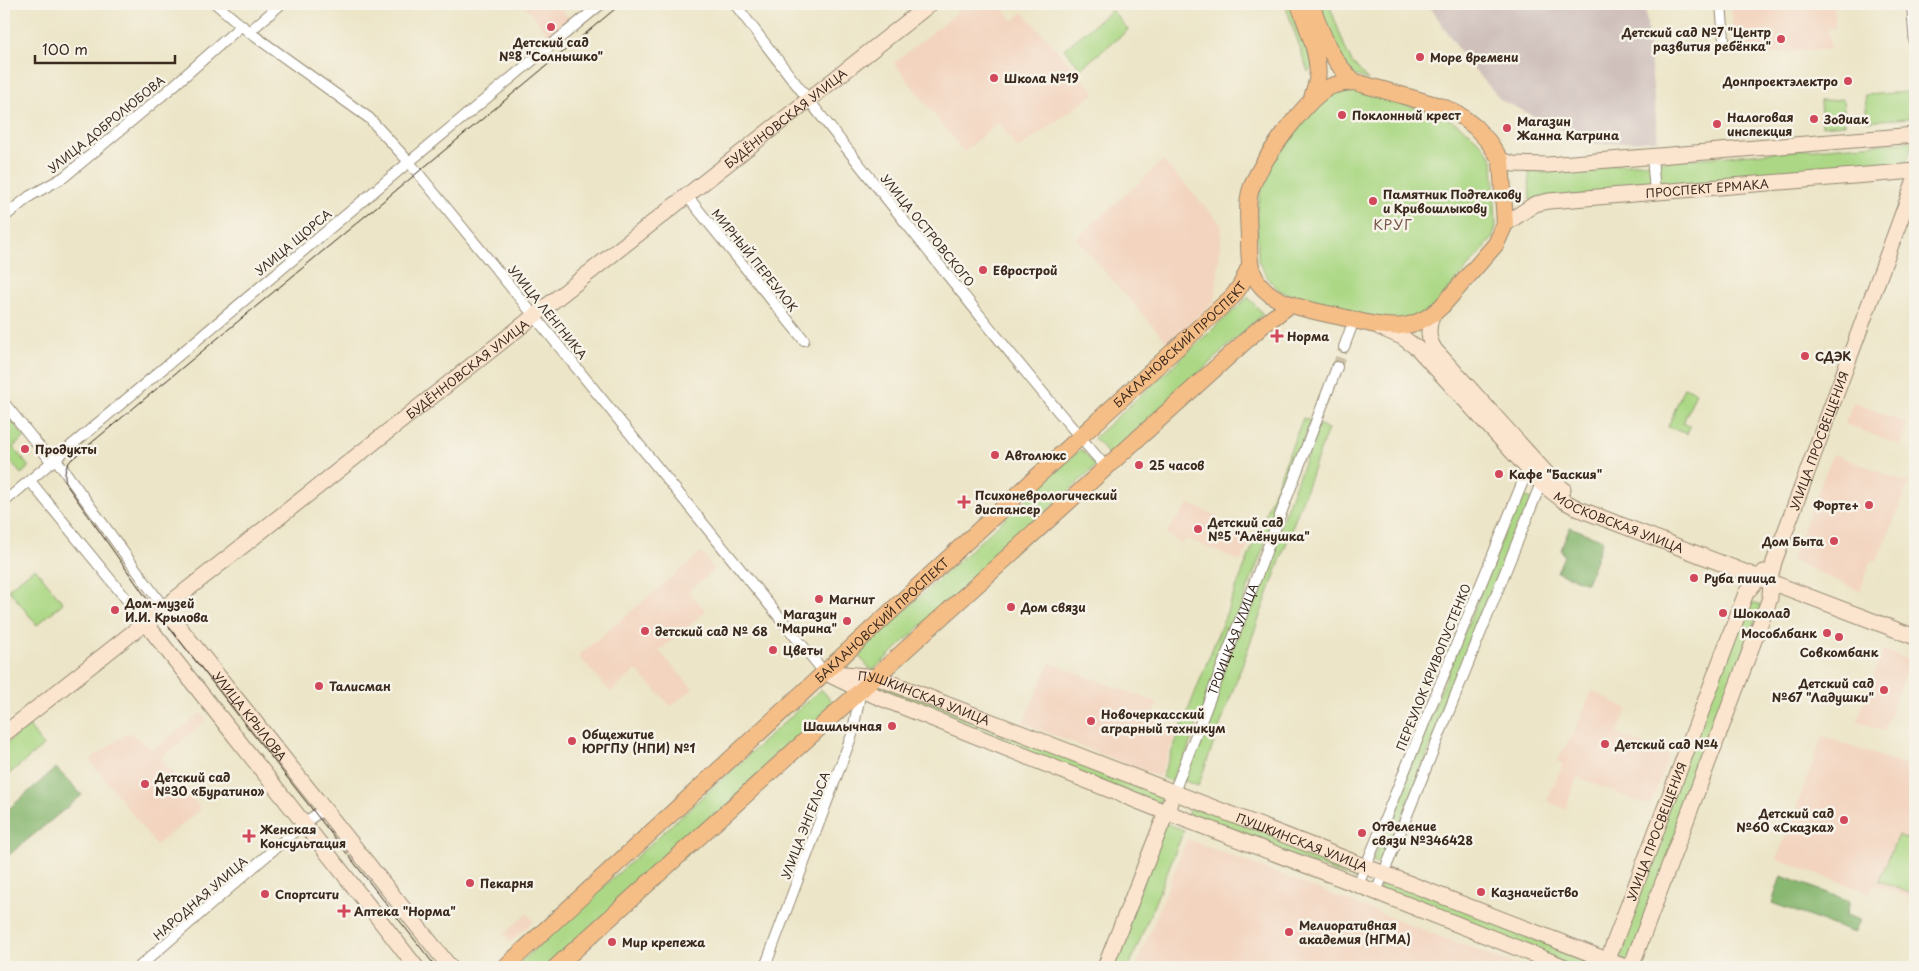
<svg xmlns="http://www.w3.org/2000/svg" width="1919" height="971" font-family="'Playpen Sans',sans-serif">
<style>
.built{fill:#f3d4bf}
.industrial{fill:#cfc0bb}
.green{fill:#acd885;stroke:#748152}
.forest{fill:#89b872;stroke:#627148}
.lines{fill:none;stroke-linecap:round;stroke-linejoin:round}
.street-tunnel{stroke:#c9c0a5;stroke-width:10;stroke-dasharray:10 5;stroke-linecap:butt}
.street-casing{stroke:#948872;stroke-width:12}
.secondary-casing{stroke:#948872;stroke-width:17}
.primary-casing{stroke:#948872;stroke-width:18}
.street{stroke:#fff;stroke-width:10}
.secondary{stroke:#fbe5cf;stroke-width:15}
.primary{stroke:#f6be87;stroke-width:16}
.tram{stroke:#3b2a1e;stroke-width:1}
.poi-dot{fill:#d1495b;stroke:#f7f3e8;stroke-width:2}
.labels{text-anchor:middle;dominant-baseline:central;stroke-width:5;stroke-linejoin:round;paint-order:stroke}
.poi-label{font-size:12px;font-weight:bold;fill:#3b2a1e;stroke:#f7f3e8;text-anchor:start}
.street-label{font-size:12px;fill:#3b2a1e;stroke:#f7f3e8}
.neighbourhood-label{font-size:14px;letter-spacing:1px;fill:#785949;stroke:#f7f3e8}
</style>
<rect width="100%" height="100%" fill="#f7f3e8"/>
<filter id="ink" filterUnits="userSpaceOnUse"><feTurbulence type="fractalNoise" baseFrequency=".02" numOctaves="2"/><feDisplacementMap in="SourceGraphic" scale="10" xChannelSelector="R" yChannelSelector="G"/><feConvolveMatrix kernelMatrix="1 2 1 2 8 2 1 2 1" color-interpolation-filters="sRGB"/></filter>
<filter id="wash" filterUnits="userSpaceOnUse"><feTurbulence type="fractalNoise" baseFrequency=".0096" numOctaves="4" result="noise"/><feDisplacementMap in="SourceGraphic" scale="20" xChannelSelector="R" yChannelSelector="G"/><feGaussianBlur stdDeviation="1.12" result="paint"/><feColorMatrix in="noise" values="0 0 0 0 0 0 0 0 0 0 0 0 0 0 0 0 0 1.4 0 .05"/><feComposite in="paint" operator="in"/></filter>
<g filter="url(#wash)">
<rect width="100%" height="100%" fill="#ece5c7"/>
<g class="built">
<path d="M523,4H557L569,18L549,35Z"/>
<path d="M968,4H999L1013,21L1023,12L1095,93L1018,149L998,122L964,152L894,63Z"/>
<path d="M1731,4H1834L1835,28L1828,29L1830,49L1734,56Z"/>
<path d="M1163,161L1222,225L1215,302L1168,343L1076,239Z"/>
<path d="M1853,402L1908,424L1900,445L1845,424Z"/>
<path d="M1833,454L1909,483L1877,561L1871,560L1860,591L1791,560Z"/>
<path d="M1189,504L1219,517L1216,524L1251,539L1241,561L1187,539L1181,544L1166,533Z"/>
<path d="M701,553L715,570L688,591L706,611L659,651L693,689L671,706L636,670L611,692L578,656Z"/>
<path d="M1883,650L1910,660L1884,731L1857,721Z"/>
<path d="M1050,663L1158,703L1151,718L1178,729L1159,777L1023,723Z"/>
<path d="M1592,691L1627,709L1617,734L1669,755L1650,806L1577,777L1565,809L1547,801L1563,764L1557,761L1575,730Z"/>
<path d="M201,713L207,720L160,758L201,809L156,845L90,760L128,732L153,749Z"/>
<path d="M1823,736L1915,769L1911,780L1915,782V900L1873,884L1870,893L1777,859Z"/>
<path d="M1187,839L1520,967H1136Z"/>
<path d="M527,914L534,921L510,942L504,934Z"/>
</g>
<path class="industrial" d="M1428,4H1645L1658,140L1594,144L1502,101L1466,60Z"/>
<g class="green">
<path d="M1285,4H1295L1313,66L1308,72Z"/>
<path d="M1315,4H1329L1346,50L1352,62L1368,80L1354,75L1339,59Z"/>
<path d="M1112,10L1128,30L1081,68L1064,49Z"/>
<path d="M1352,89L1441,115C1462,125 1481,139 1493,160L1496,227L1492,239L1433,308L1409,321L1372,319L1292,297L1279,290L1269,280L1258,261L1257,208L1262,183L1269,167L1316,106L1329,94L1340,90Z"/>
<path d="M1908,92L1910,118L1867,121L1865,95Z"/>
<path d="M1843,99L1845,124L1822,126L1820,101Z"/>
<path d="M1913,141L1905,169L1530,200L1529,172Z"/>
<path d="M1248,297L1263,314L1109,455L1094,438Z"/>
<path d="M1684,387L1696,392L1683,423L1690,426L1687,434L1668,427Z"/>
<path d="M4,411L25,437L13,447L29,467L21,474L4,453Z"/>
<path d="M1303,418L1311,421L1175,783L1162,777Z"/>
<path d="M1319,424L1328,429L1198,786L1182,780Z"/>
<path d="M1081,449L1096,466L872,671L857,654Z"/>
<path d="M1520,495L1532,499L1382,865L1372,861Z"/>
<path d="M35,568L63,603L37,625L8,589Z"/>
<path d="M1746,600L1761,605L1631,963L1611,955Z"/>
<path d="M878,681L1163,792L1159,804L873,692Z"/>
<path d="M821,689L836,706L551,967H515Z"/>
<path d="M29,726L43,746L4,778V745Z"/>
<path d="M1192,802L1360,869L1356,880L1187,816Z"/>
<path d="M1165,823L1184,830L1129,967H1120L1112,964Z"/>
<path d="M1898,835L1915,842V895L1879,881Z"/>
<path d="M1384,876L1600,961L1598,967H1573L1379,890Z"/>
</g>
<g class="forest">
<path d="M1570,527L1603,540L1587,583L1557,572L1564,556L1561,549Z"/>
<path d="M56,768L82,795L4,859V813Z"/>
<path d="M1781,876L1850,901L1846,915L1860,920L1854,933L1772,903Z"/>
</g>
</g>
<g filter="url(#ink)">
<g class="lines">
<path class="street-tunnel" d="M1337,367L1344,347"/>
<g class="street-casing">
<g id="street">
<path d="M216,4L249,32L369,118L409,162L824,672"/>
<path d="M735,4C803,95 874,183 945,272C998,338 1050,404 1106,467"/>
<path d="M1721,4L1724,39"/>
<path d="M1912,4L1915,47"/>
<path d="M249,32L281,4"/>
<path d="M1652,157L1655,192"/>
<path d="M687,196L804,340"/>
<path d="M4,217L30,196L64,177L170,89L242,25"/>
<path d="M1344,347L1354,320"/>
<path d="M4,403L51,461"/>
<path d="M55,458L164,608"/>
<path d="M30,481L145,622"/>
<path d="M4,502L409,162L601,4"/>
<path id="s1" d="M1174,792L1337,367"/>
<path d="M1358,885L1528,469L1531,465"/>
<path d="M1376,892L1541,483L1544,479"/>
<path d="M139,967L304,823L324,809"/>
<path d="M765,967L852,735L861,690"/>
</g>
</g>
<g class="secondary-casing">
<g id="secondary">
<path d="M1501,160L1513,164L1548,165L1915,135"/>
<path id="s2" d="M1505,224L1535,204L1549,201L1915,171"/>
<path d="M1432,315C1428,329 1427,338 1435,350L1548,475L1563,489"/>
<path id="s3" d="M1379,327L1402,337L1418,349L1541,483L1564,501L1579,509L1915,637"/>
<path id="s4" d="M164,608L450,967"/>
<path d="M145,622C235,737 327,851 416,967"/>
<path id="s5" d="M824,672L876,677L1625,967"/>
<path d="M832,676L861,690L1155,808L1358,885L1565,967"/>
<path id="s6" d="M4,734L930,4"/>
<path d="M1105,967L1170,803"/>
<path id="s7" d="M1605,967L1746,593L1764,572"/>
<path id="s8" d="M1631,967L1770,598L1771,574L1774,562L1915,180"/>
</g>
</g>
<g class="primary-casing">
<g id="primary">
<path d="M1299,4C1306,25 1321,57 1317,80C1316,86 1313,93 1312,99"/>
<path d="M1311,4C1322,33 1330,61 1355,82"/>
<path d="M1355,82L1443,107L1461,116L1475,127L1488,141L1501,160L1505,224L1496,244L1442,306C1412,334 1386,328 1350,319C1323,312 1281,308 1262,287C1249,273 1249,258 1249,241C1249,225 1246,207 1250,192C1257,166 1304,102 1326,89C1335,83 1345,83 1355,82Z"/>
<path id="s9" d="M505,967L1233,296L1241,285L1250,265"/>
<path d="M556,967L1262,326L1291,304"/>
</g>
</g>
<use href="#street" class="street"/>
<use href="#secondary" class="secondary"/>
<use href="#primary" class="primary"/>
<path class="tram" d="M436,967L150,603L68,487C63,477 64,467 72,459L621,4"/>
</g>
</g>
<g class="poi-dot">
<circle cx="551" cy="27" r="5"/>
<circle cx="1781" cy="39" r="5"/>
<circle cx="1420" cy="57" r="5"/>
<circle cx="994" cy="78" r="5"/>
<circle cx="1848" cy="81" r="5"/>
<circle cx="1342" cy="115" r="5"/>
<circle cx="1814" cy="119" r="5"/>
<circle cx="1717" cy="124" r="5"/>
<circle cx="1507" cy="128" r="5"/>
<circle cx="1373" cy="201" r="5"/>
<circle cx="983" cy="270" r="5"/>
<path d="M1274.5 328.5h5v5h5v5h-5v5h-5v-5h-5v-5h5z"/>
<circle cx="1805" cy="356" r="5"/>
<circle cx="25" cy="449" r="5"/>
<circle cx="995" cy="455" r="5"/>
<circle cx="1139" cy="465" r="5"/>
<circle cx="1499" cy="474" r="5"/>
<path d="M961.5 494.5h5v5h5v5h-5v5h-5v-5h-5v-5h5z"/>
<circle cx="1869" cy="505" r="5"/>
<circle cx="1198" cy="529" r="5"/>
<circle cx="1834" cy="541" r="5"/>
<circle cx="1694" cy="578" r="5"/>
<circle cx="819" cy="599" r="5"/>
<circle cx="1011" cy="607" r="5"/>
<circle cx="115" cy="610" r="5"/>
<circle cx="1723" cy="613" r="5"/>
<circle cx="847" cy="621" r="5"/>
<circle cx="645" cy="631" r="5"/>
<circle cx="1827" cy="633" r="5"/>
<circle cx="1839" cy="637" r="5"/>
<circle cx="773" cy="650" r="5"/>
<circle cx="319" cy="686" r="5"/>
<circle cx="1884" cy="690" r="5"/>
<circle cx="1091" cy="721" r="5"/>
<circle cx="892" cy="726" r="5"/>
<circle cx="572" cy="741" r="5"/>
<circle cx="1605" cy="744" r="5"/>
<circle cx="145" cy="784" r="5"/>
<circle cx="1844" cy="820" r="5"/>
<circle cx="1362" cy="833" r="5"/>
<path d="M246.5 828.5h5v5h5v5h-5v5h-5v-5h-5v-5h5z"/>
<circle cx="470" cy="883" r="5"/>
<circle cx="1481" cy="892" r="5"/>
<circle cx="265" cy="894" r="5"/>
<path d="M341.5 903.5h5v5h5v5h-5v5h-5v-5h-5v-5h5z"/>
<circle cx="1289" cy="932" r="5"/>
<circle cx="612" cy="942" r="5"/>
</g>
<g class="labels">
<g class="poi-label">
<text x="1771" y="32" text-anchor="end">Детский сад №7 "Центр<tspan x="1771" dy="14">развития ребёнка"</tspan></text>
<text x="551" y="42" text-anchor="middle">Детский сад<tspan x="551" dy="14">№8 "Солнышко"</tspan></text>
<text x="1430" y="57">Море времени</text>
<text x="1004" y="78">Школа №19</text>
<text x="1838" y="81" text-anchor="end">Донпроектэлектро</text>
<text x="1352" y="115">Поклонный крест</text>
<text x="1727" y="117">Налоговая<tspan x="1727" dy="14">инспекция</tspan></text>
<text x="1824" y="119">Зодиак</text>
<text x="1517" y="121">Магазин<tspan x="1517" dy="14">Жанна Катрина</tspan></text>
<text x="1383" y="194">Памятник Подтелкову<tspan x="1383" dy="14">и Кривошлыкову</tspan></text>
<text x="993" y="270">Еврострой</text>
<text x="1287" y="336">Норма</text>
<text x="1815" y="356">СДЭК</text>
<text x="35" y="449">Продукты</text>
<text x="1005" y="455">Автолюкс</text>
<text x="1149" y="465">25 часов</text>
<text x="1509" y="474">Кафе "Баския"</text>
<text x="975" y="495">Психоневрологический<tspan x="975" dy="14">диспансер</tspan></text>
<text x="1859" y="505" text-anchor="end">Форте+</text>
<text x="1208" y="522">Детский сад<tspan x="1208" dy="14">№5 "Алёнушка"</tspan></text>
<text x="1824" y="541" text-anchor="end">Дом Быта</text>
<text x="1704" y="578">Руба пиица</text>
<text x="829" y="599">Магнит</text>
<text x="125" y="603">Дом-музей<tspan x="125" dy="14">И.И. Крылова</tspan></text>
<text x="1021" y="607">Дом связи</text>
<text x="1733" y="613">Шоколад</text>
<text x="837" y="614" text-anchor="end">Магазин<tspan x="837" dy="14">"Марина"</tspan></text>
<text x="655" y="631">детский сад № 68</text>
<text x="1817" y="633" text-anchor="end">Мособлбанк</text>
<text x="783" y="650">Цветы</text>
<text x="1839" y="652" text-anchor="middle">Совкомбанк</text>
<text x="1874" y="683" text-anchor="end">Детский сад<tspan x="1874" dy="14">№67 "Ладушки"</tspan></text>
<text x="329" y="686">Талисман</text>
<text x="1101" y="714">Новочеркасский<tspan x="1101" dy="14">аграрный техникум</tspan></text>
<text x="882" y="726" text-anchor="end">Шашлычная</text>
<text x="582" y="734">Общежитие<tspan x="582" dy="14">ЮРГПУ (НПИ) №1</tspan></text>
<text x="1615" y="744">Детский сад №4</text>
<text x="155" y="777">Детский сад<tspan x="155" dy="14">№30 «Буратино»</tspan></text>
<text x="1834" y="813" text-anchor="end">Детский сад<tspan x="1834" dy="14">№60 «Сказка»</tspan></text>
<text x="1372" y="826">Отделение<tspan x="1372" dy="14">связи №346428</tspan></text>
<text x="260" y="829">Женская<tspan x="260" dy="14">Консультация</tspan></text>
<text x="480" y="883">Пекарня</text>
<text x="1491" y="892">Казначейство</text>
<text x="275" y="894">Спортсити</text>
<text x="354" y="911">Аптека "Норма"</text>
<text x="1299" y="925">Мелиоративная<tspan x="1299" dy="14">академия (НГМА)</tspan></text>
<text x="622" y="942">Мир крепежа</text>
</g>
<g class="street-label">
<text stroke="none"><textPath href="#s6" startOffset="995">БУДЁННОВСКАЯ УЛИЦА</textPath></text>
<text transform="translate(106 124) rotate(-39)">УЛИЦА ДОБРОЛЮБОВА</text>
<text stroke="none"><textPath href="#s2" startOffset="209">ПРОСПЕКТ ЕРМАКА</textPath></text>
<text transform="translate(928 230) rotate(51)">УЛИЦА ОСТРОВСКОГО</text>
<text transform="translate(293 242) rotate(-40)">УЛИЦА ЩОРСА</text>
<text transform="translate(755 260) rotate(51)">МИРНЫЙ ПЕРЕУЛОК</text>
<text transform="translate(548 312) rotate(51)">УЛИЦА ЛЕНГНИКА</text>
<text stroke="none"><textPath href="#s9" startOffset="918">БАКЛАНОВСКИЙ ПРОСПЕКТ</textPath></text>
<text stroke="none"><textPath href="#s6" startOffset="590">БУДЁННОВСКАЯ УЛИЦА</textPath></text>
<text stroke="none"><textPath href="#s8" startOffset="560">УЛИЦА ПРОСВЕЩЕНИЯ</textPath></text>
<text stroke="none"><textPath href="#s3" startOffset="315">МОСКОВСКАЯ УЛИЦА</textPath></text>
<text stroke="none"><textPath href="#s9" startOffset="512">БАКЛАНОВСКИЙ ПРОСПЕКТ</textPath></text>
<text stroke="none"><textPath href="#s1" startOffset="164">ТРОИЦКАЯ УЛИЦА</textPath></text>
<text transform="translate(1433 667) rotate(-68)">ПЕРЕУЛОК КРИВОПУСТЕНКО</text>
<text stroke="none"><textPath href="#s5" startOffset="104">ПУШКИНСКАЯ УЛИЦА</textPath></text>
<text stroke="none"><textPath href="#s4" startOffset="138">УЛИЦА КРЫЛОВА</textPath></text>
<text transform="translate(805 825) rotate(-69)">УЛИЦА ЭНГЕЛЬСА</text>
<text stroke="none"><textPath href="#s7" startOffset="145">УЛИЦА ПРОСВЕЩЕНИЯ</textPath></text>
<text stroke="none"><textPath href="#s5" startOffset="509">ПУШКИНСКАЯ УЛИЦА</textPath></text>
<text transform="translate(200 898) rotate(-41)">НАРОДНАЯ УЛИЦА</text>
</g>
<g class="neighbourhood-label">
<text x="1393" y="224">КРУГ</text>
</g>
</g>
<rect width="1919" height="971" fill="none" stroke="#f7f3e8" stroke-width="20"/>
<path d="M35 55v8h140v-8" fill="none" stroke="#3b2a1e" stroke-width="2.5"/>
<text x="42" y="55" font-size="15" fill="#3b2a1e" stroke="#f7f3e8" stroke-width="4" paint-order="stroke">100 m</text>
</svg>
